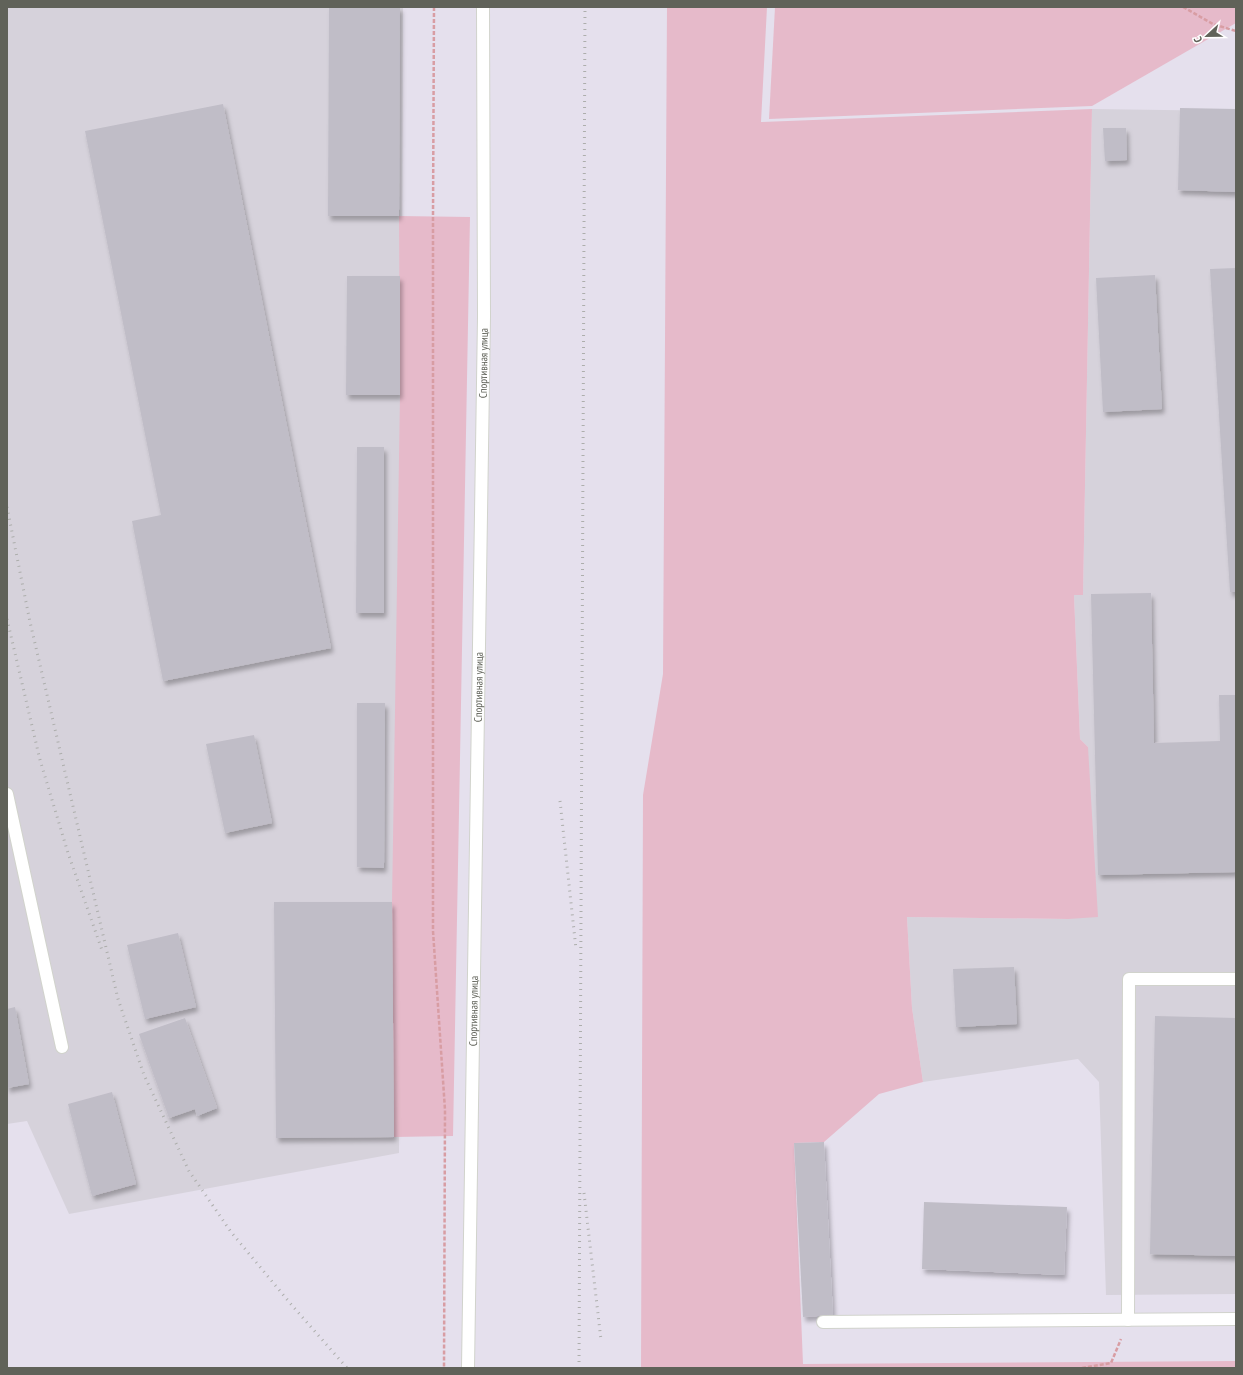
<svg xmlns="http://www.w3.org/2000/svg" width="1243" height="1375" font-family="'PT Sans Narrow',sans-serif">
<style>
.industrial{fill:#d6d2db}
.green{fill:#e6baca}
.building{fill:#c0bdc7;filter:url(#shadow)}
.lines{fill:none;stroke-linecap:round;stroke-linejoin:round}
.service-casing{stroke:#d1d3cc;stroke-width:14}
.minor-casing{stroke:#d1d3cc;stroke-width:14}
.path{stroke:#d89da3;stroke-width:2.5;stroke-dasharray:4 2;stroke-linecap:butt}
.service{stroke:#fff;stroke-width:12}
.minor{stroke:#fff;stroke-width:12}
.rail{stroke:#adaeac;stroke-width:3;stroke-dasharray:1 5;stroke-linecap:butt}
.labels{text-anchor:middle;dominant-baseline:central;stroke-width:3;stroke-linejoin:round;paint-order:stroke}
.street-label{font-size:11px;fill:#606259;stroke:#fff}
</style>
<defs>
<filter id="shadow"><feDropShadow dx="2.5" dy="4.5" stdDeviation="2" flood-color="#0004"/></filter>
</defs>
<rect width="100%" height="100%" fill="#e5e0ed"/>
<g class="industrial">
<path d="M7,7H403L399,1153L69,1214L27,1121L7,1124Z"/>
<path d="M1092,109L1236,111V1294L1106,1295L1099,1082L1078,1059L923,1082L912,1008L907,917L1068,919L1088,747L1080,739L1074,595L1083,594Z"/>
</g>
<g class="green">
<path d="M667,7H767L761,122L1092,109L1083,595H1074L1080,739L1088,747L1098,917L1068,919L907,917L912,1008L923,1082L879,1094L824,1142L794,1143L803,1364L1236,1361V1368H641L643,795L663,674Z"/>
<path d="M775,7H1236V23L1092,106L769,119Z"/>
<path d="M399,216L470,217L453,1136L394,1137L392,902L400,395Z"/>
</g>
<g class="building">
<path d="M329,7H400L399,216H328Z"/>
<path d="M223,104L331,648L163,681L132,521L161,515L85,131Z"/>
<path d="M1180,108L1236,109V192L1178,190Z"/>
<path d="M1103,128H1126L1127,160L1105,161Z"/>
<path d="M1236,268V592H1230L1210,269Z"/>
<path d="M1155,275L1162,409L1103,412L1096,278Z"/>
<path d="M347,276H400V395H346Z"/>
<path d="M357,447H384V613H356Z"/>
<path d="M1151,593L1154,743L1220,741L1219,695H1236V872L1098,875L1091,594Z"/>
<path d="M357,703H385L384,868L357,867Z"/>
<path d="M254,735L272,823L225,833L206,744Z"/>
<path d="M274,902H392L394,1137L276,1138Z"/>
<path d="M178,933L196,1007L145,1019L127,945Z"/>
<path d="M1014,967L1017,1024L956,1027L953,969Z"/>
<path d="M15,1007L29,1084L7,1088V1009Z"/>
<path d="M1155,1016L1236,1018V1256L1150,1254Z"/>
<path d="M185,1018L217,1108L197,1116L195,1109L169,1118L139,1034Z"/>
<path d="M112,1092L136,1184L92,1196L68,1104Z"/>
<path d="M824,1142L833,1315L803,1317L794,1143Z"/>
<path d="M924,1202L1067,1207L1064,1275L922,1269Z"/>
</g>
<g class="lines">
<g class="service-casing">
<g id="service">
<path d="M7,794L62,1047"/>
<path d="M1128,1320L1129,979H1236"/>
<path d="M823,1322L1236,1319"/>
</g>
</g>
<g class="minor-casing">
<g id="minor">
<path id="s1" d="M468,1368L484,317L483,7"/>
</g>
</g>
<g class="path">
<path d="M434,7L433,217V931L445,1110L444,1368"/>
<path d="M1183,7L1213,24L1236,31"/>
<path d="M1082,1368L1111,1363L1121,1339"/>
</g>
<use href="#service" class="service"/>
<use href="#minor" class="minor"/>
<g class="rail">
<path d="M7,507L30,622L118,999L144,1075L189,1171L231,1232L290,1303L347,1368"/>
<path d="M7,619L40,760L68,853L103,953"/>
<path d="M560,801L576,949"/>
<path d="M584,1193L601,1340"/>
<path d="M579,1368L585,7"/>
</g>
</g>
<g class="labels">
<g class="street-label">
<text stroke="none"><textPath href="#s1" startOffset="1005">Спортивная улица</textPath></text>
<text stroke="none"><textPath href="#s1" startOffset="681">Спортивная улица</textPath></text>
<text stroke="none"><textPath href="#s1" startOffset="357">Спортивная улица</textPath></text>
</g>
</g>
<rect width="1243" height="1375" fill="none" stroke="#606259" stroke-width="16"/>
<g transform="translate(1207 36) rotate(248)" stroke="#ffffff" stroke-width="3" paint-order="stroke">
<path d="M0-3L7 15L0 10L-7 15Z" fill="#606259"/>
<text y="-6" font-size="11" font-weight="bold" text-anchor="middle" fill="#606259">С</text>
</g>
</svg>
